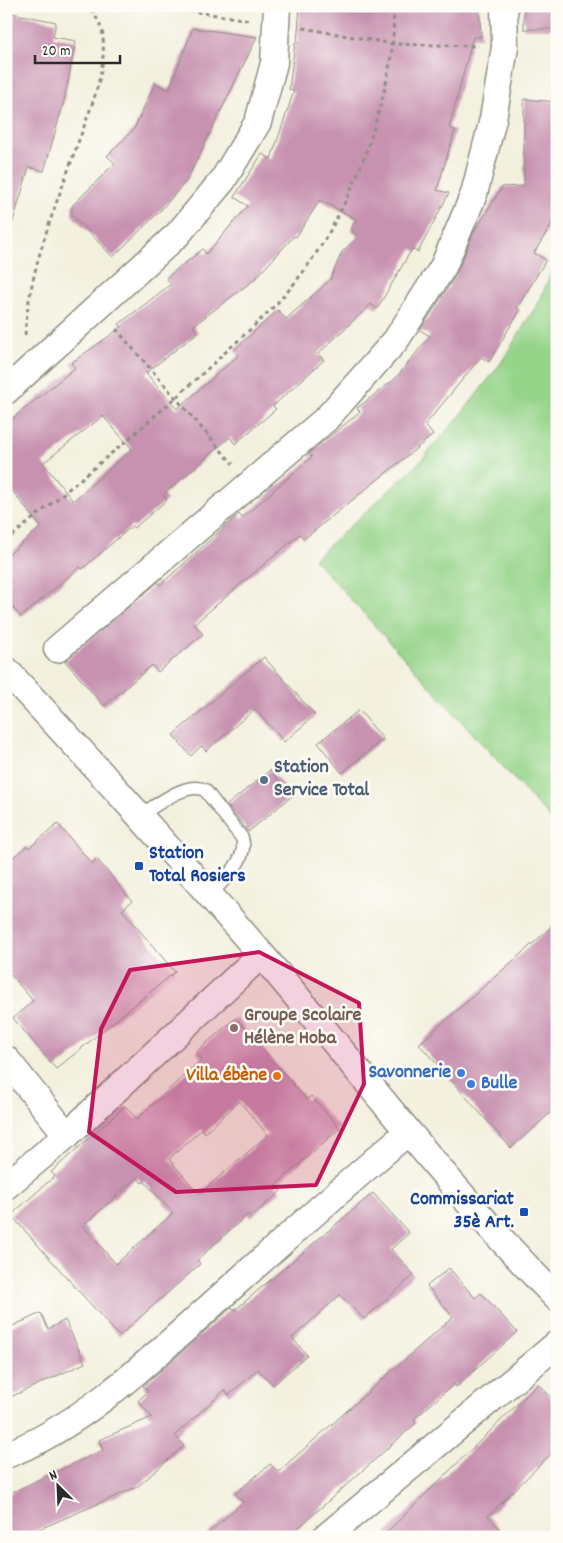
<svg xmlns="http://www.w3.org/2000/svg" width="563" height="1543" font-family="Dekko,sans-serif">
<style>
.green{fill:#96d48a;stroke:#60805a}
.building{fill:#c792b0;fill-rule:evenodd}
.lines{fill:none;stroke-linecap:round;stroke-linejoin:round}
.service-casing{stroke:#8f8e84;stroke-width:15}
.minor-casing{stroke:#8f8e84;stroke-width:29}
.path{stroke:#8f8e84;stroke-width:3;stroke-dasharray:4 4;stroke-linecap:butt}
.service{stroke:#fff;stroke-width:12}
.minor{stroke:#fff;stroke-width:26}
.marked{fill:#c2185b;fill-opacity:0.2;stroke:#c2185b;stroke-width:4;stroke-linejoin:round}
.service-dot{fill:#5c6f8a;stroke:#fdfcf7;stroke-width:2}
.transit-dot{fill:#1a4fb4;stroke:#fdfcf7;stroke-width:2}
.education-dot{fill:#8d6e63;stroke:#fdfcf7;stroke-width:2}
.shop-dot{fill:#3f7fe0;stroke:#fdfcf7;stroke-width:2}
.food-dot{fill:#e8710a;stroke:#fdfcf7;stroke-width:2}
.labels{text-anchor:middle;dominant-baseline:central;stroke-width:5;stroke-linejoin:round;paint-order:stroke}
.service-label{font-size:20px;font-weight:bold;fill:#4e5e75;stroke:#fdfcf7;text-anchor:start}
.transit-label{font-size:20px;font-weight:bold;fill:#164399;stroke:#fdfcf7;text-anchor:start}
.education-label{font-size:20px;font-weight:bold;fill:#785e54;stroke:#fdfcf7;text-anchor:start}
.shop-label{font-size:20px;font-weight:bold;fill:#366cbe;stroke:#fdfcf7;text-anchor:end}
.food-label{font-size:20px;font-weight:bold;fill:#c56008;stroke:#fdfcf7;text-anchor:end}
</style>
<rect width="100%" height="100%" fill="#fdfcf7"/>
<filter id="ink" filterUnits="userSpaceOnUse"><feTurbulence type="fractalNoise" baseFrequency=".02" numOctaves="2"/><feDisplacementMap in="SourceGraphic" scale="10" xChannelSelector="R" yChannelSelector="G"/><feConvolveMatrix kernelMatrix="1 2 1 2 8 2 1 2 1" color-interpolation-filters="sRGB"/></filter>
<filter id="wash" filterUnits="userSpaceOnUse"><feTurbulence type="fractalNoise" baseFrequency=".0096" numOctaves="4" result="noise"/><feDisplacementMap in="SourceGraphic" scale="20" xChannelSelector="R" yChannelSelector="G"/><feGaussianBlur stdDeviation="1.12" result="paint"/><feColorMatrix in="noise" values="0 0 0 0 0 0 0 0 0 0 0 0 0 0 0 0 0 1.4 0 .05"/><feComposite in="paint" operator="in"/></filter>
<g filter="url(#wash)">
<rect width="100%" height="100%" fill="#f3f0de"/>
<path class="green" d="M557,258V826L314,559L415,467L460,416L501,363L541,298Z"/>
<g id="blocks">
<g class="building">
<path d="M300,6H479L481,37H473L449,128L455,130L437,190L449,193L418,252L412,249L377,309L371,304L318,354L324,360L273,406L276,409L235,444L230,437L163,495L167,500L134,528L132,526L82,569L80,567L21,617L6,600V557L41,527L6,483V424L75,368L71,363L122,327L119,324L171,284L166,278L203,249L206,254L248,206L234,197L262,154L271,159L294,91L289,89L295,43H297ZM320,200L356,219L351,229L358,237L342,252L330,280L286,319L278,310L234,350L239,355L177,409L146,373L198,332L193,326L255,279L294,236L296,237ZM103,416L132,449L73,501L43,463Z"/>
<rect x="524" y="6" width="33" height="23"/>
<path d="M6,12L56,22L53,37L76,41L64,101L44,171L29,167L13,222H6Z"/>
<path d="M193,28L257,37L187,180L160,211L113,257L72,215V206L115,163L107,156L134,129L155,83L169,90Z"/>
<path d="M524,99L557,102V215L534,253L546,260L517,308L520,310L489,362L481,357L425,425L433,435L304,539L300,534L194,624L203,634L158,672L152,665L104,706L65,661L158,582L160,585L239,514L242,518L312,457L309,453L360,412L357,408L395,379L430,336L420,330L456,275L473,234L502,187L524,186Z"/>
<path d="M264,657L315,715L284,742L255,709L206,751L201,746L191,756L173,735Z"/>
<path d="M359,710L383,739L342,773L318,743Z"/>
<path d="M270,770L292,796L248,832L227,805Z"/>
<path d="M58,824L92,864L97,859L132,901L122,910L175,972L56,1069L13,1018L33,1001L6,969V863L27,846L29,848Z"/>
<path d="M557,922V1107L511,1148L419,1044Z"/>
<path d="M236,1018L307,1100L311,1096L340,1128L276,1185L281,1191L251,1217L248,1214L197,1260L200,1264L119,1336L11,1215L55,1176L51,1172L125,1106L137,1119L202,1059L196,1052ZM239,1101L268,1135L199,1194L169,1159L202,1129L205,1133ZM137,1177L142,1183L144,1181L173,1213L116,1264L83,1226Z"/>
<path d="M373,1193L409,1233L391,1249L414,1275L364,1319L340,1295L292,1338L307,1355L273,1385L258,1369L229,1395L225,1390L175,1435L184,1446L137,1487L21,1537H6V1495L103,1450L99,1440L152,1417L138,1401L148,1391L143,1386L232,1307L235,1310Z"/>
<path d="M449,1268L475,1298L481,1293L517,1332L456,1387L454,1384L414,1419L416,1423L288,1537H204L243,1502L235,1494L270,1464L278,1472L453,1317L427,1286Z"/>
<path d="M41,1313L48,1329L65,1320L85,1363L6,1399V1329Z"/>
<path d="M538,1384L557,1403V1448L488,1516L507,1537H382Z"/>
</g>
</g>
</g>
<g filter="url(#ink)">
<use href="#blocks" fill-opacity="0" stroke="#8f8e84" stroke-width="1"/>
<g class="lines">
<g class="service-casing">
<path id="service" d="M139,816C156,806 185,781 205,790L242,838C249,860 223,880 209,896"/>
</g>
<g class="minor-casing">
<g id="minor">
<path d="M6,391L178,234L223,180L258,122L274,63L277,6"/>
<path d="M57,649L326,419L396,340L443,267L474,194L493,119L505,47L504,6"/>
<path d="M6,670C93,763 178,858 261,954C359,1069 450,1190 557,1298"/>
<path d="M6,1059L67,1135"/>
<path d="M6,1186L67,1135L261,955"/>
<path d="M6,1455C80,1427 147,1363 205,1311C272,1251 339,1190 408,1132"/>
<path d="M326,1537L557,1344"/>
</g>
</g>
<g class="path">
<path d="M157,6L250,20"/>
<path d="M303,28L393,44L478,46"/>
<path d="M116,329L233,464"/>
<path d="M25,335C29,267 57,203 79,140C91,107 106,73 103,37C103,27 95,14 88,6"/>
<path d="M6,541C78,481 150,423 218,359C246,333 277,307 300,276C335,230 360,176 376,121C387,84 396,46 393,6"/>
</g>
<use href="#service" class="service"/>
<use href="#minor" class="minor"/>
</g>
</g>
<path class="marked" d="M259,952L359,1003L364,1084L316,1185L176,1192L89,1132L101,1029L130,970Z"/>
<circle class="service-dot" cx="264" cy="780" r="5"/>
<g class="transit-dot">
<rect x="134" y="861" width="10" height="10" rx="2.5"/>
<rect x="519" y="1207" width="10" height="10" rx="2.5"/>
</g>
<circle class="education-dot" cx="234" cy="1028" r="5"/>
<g class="shop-dot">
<circle cx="461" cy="1073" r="5"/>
<circle cx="471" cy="1084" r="5"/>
</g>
<circle class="food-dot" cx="277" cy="1076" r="5"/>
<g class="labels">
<g class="service-label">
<text x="274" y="768">Station<tspan x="274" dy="23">Service Total</tspan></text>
</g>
<g class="transit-label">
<text x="149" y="854">Station<tspan x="149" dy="23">Total Rosiers</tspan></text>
<text x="514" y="1200" text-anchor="end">Commissariat<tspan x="514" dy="23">35è Art.</tspan></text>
</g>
<g class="education-label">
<text x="244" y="1016">Groupe Scolaire<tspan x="244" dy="23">Hélène Hoba</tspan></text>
</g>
<g class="shop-label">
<text x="451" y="1073">Savonnerie</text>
<text x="481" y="1084" text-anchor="start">Bulle</text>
</g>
<g class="food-label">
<text x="267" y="1076">Villa ébène</text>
</g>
</g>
<rect width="563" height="1543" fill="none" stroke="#fdfcf7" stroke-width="25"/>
<g transform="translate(58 1486) rotate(336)" stroke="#fdfcf7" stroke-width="4" paint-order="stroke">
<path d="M0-4L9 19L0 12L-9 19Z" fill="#2b2b2b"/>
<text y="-8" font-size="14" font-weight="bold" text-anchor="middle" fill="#2b2b2b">N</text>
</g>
<path d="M35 55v8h85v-8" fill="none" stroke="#2b2b2b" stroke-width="2.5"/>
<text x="42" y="55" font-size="15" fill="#2b2b2b" stroke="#fdfcf7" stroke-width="4" paint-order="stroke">20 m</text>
</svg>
